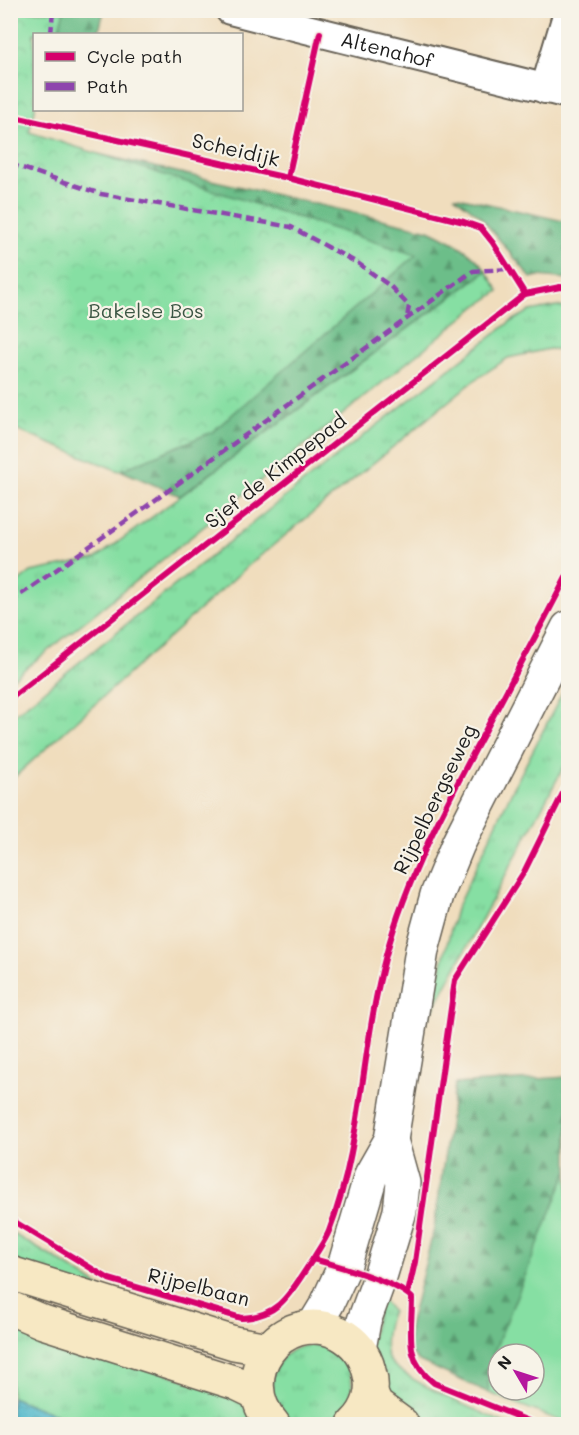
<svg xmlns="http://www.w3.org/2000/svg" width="579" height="1435" font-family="Mali,sans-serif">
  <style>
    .grass { fill: url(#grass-tufts); stroke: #517e60; stroke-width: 1.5 }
    .forest { fill: url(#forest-firs); stroke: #446d52; stroke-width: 1.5 }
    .park { fill: url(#park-crowns); stroke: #517e60; stroke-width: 1.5 }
    .pitch { fill: #86dfa3; stroke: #517e60; stroke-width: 1.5; fill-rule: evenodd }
    .water { fill: url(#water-waves); stroke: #346a73; stroke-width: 1.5 }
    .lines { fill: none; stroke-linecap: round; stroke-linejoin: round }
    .minor-casing { stroke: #666054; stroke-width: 32 }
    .tertiary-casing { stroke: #666054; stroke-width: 36 }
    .secondary-casing { stroke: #666054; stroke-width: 36 }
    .minor { stroke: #fff; stroke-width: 28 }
    .tertiary { stroke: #fff; stroke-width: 33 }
    .secondary { stroke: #f7e8c3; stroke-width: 33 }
    .quiet { stroke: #8e44ad; stroke-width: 4.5; stroke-dasharray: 9 4.5; stroke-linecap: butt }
    .cycleway-casing { stroke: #f7f3e8; stroke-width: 10 }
    .cycleway { stroke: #d6006c; stroke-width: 6 }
    .labels { text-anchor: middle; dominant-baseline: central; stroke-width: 4.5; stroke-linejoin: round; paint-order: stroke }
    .street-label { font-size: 20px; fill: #1c1c1c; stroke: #f7f3e8 }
    .park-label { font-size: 20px; fill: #3c5644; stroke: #f7f3e8 }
  </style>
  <defs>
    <pattern id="grass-tufts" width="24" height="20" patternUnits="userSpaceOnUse" patternTransform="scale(1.5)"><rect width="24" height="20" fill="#86dfa3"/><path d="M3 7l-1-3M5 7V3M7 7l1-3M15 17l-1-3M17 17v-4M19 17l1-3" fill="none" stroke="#73bf8c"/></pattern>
    <pattern id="forest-firs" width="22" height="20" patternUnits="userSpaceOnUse" patternTransform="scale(1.5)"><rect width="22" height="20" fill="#6cbe89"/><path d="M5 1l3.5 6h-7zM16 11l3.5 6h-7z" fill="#589a6f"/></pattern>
    <pattern id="park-crowns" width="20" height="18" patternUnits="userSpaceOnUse" patternTransform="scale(1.5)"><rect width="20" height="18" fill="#86dfa3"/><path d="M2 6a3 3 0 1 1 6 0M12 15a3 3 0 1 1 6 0" fill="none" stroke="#73bf8c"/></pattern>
    <pattern id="water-waves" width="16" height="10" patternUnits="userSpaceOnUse" patternTransform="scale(1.5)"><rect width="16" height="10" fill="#4db7ca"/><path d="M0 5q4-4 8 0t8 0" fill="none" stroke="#3f94a3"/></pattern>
  </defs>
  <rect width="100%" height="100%" fill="#f7f3e8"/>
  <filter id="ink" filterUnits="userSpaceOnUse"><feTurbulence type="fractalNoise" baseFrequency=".0167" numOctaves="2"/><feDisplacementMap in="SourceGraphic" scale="12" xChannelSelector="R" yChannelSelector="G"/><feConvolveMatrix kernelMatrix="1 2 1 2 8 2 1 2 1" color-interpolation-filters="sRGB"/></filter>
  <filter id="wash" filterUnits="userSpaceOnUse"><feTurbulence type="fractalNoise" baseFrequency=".008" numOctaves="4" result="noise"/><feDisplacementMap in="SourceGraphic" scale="24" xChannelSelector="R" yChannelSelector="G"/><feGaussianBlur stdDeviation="1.35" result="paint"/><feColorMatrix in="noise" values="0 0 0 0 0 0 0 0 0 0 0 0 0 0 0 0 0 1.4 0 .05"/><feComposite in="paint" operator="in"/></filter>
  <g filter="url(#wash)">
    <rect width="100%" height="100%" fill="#f0ddbd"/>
    <g class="grass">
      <path d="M 486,271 L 499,291 L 477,306 L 186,541 L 11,680 L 11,588 L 31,572 L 95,559 Z"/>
      <path d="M 557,306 L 568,309 L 568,350 L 549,349 L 508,358 L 472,382 L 249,565 L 11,780 L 11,717 L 291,492 L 510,322 L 530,311 Z"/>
      <path d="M 568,682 L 568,759 L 428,1019 L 456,909 L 511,793 Z"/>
      <path d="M 10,1232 L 61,1262 L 123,1302 L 11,1262 Z"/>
      <path d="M 381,1298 L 392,1311 C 387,1322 383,1344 387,1356 C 393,1377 485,1414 507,1424 L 419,1424 L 380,1397 L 369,1348 Z"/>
      <path d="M 10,1319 L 246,1401 L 255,1424 L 79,1424 L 11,1397 Z"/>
      <circle cx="312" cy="1385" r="40"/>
    </g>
    <g class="forest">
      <path d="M 11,11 L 104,11 L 98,34 L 34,34 Z"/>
      <path d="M 11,134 L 429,230 C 450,240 473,251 486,271 L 180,496 L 11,423 Z"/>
      <path d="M 454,196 L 568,222 L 568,279 L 538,276 L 531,278 L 479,215 Z"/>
      <path d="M 568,1077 L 568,1237 L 498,1354 L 498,1386 L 489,1393 L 419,1361 L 408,1349 L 409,1327 L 434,1229 L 455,1084 Z"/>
    </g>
    <path class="park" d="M 10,11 L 64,11 L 57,34 L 34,34 L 35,110 L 29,132 L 416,255 L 212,432 L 119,471 L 11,428 Z"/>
    <path class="pitch" d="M 568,1170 L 568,1424 L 489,1393 L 487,1369 ZM 498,1354 L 534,1354 L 534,1390 L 498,1390 Z"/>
    <path class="water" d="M 11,1397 L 79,1424 L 11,1424 Z"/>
  </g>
  <g filter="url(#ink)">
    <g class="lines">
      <defs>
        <g id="minor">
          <path id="s1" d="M 230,10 L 568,94"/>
          <path d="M 545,89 L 568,12"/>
        </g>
        <g id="tertiary">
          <path d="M 313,1327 L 327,1304 L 344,1267 L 371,1175 L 391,1140 L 422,950 L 437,895 L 458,844 L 568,628"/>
          <path d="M 359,1349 L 364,1321 L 379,1280 L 400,1211 L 403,1183 L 391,1140"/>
        </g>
        <g id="secondary">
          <path d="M 10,1273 L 234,1343 L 268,1349"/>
          <path d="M 10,1308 L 43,1322 L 236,1383 L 257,1393"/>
          <path d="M 372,1396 L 376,1405 L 402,1424"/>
          <path d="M 273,1424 C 231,1377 280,1306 339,1333 C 354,1341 365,1354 369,1371 C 375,1390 369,1410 354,1424"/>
        </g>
      </defs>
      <use href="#minor" class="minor-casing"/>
      <use href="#tertiary" class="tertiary-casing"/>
      <use href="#secondary" class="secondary-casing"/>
      <use href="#minor" class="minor"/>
      <use href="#tertiary" class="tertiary"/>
      <use href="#secondary" class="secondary"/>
      <g class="quiet">
        <path d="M 51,34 L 53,10"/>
        <path d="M 10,164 L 101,194 L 291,227 L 359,264 L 390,286 L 409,306 L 407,318"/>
        <path d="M 10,602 L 140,511 L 473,271 L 509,269"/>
      </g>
      <defs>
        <g id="cycleway">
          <path d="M 10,116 L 288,178 L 464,222 L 481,228 L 493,243 L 525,294"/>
          <path d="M 288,178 L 320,33"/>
          <path d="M 10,699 L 525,294 L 560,287 L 568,288"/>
          <path d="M 10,1219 L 109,1279 L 241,1318 C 282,1317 292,1289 313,1259 C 335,1265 398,1282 412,1298 C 412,1333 403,1359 434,1383 L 536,1424"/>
          <path d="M 313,1259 C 318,1250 325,1241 329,1231 C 363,1143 361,1046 386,955 C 407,877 445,806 483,735 C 511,682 540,628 568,574"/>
          <path d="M 408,1293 L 415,1262 L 455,980 L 524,872 L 568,783"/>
        </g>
      </defs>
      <use href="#cycleway" class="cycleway-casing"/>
      <use href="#cycleway" class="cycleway"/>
    </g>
  </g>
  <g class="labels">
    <g class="street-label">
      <text stroke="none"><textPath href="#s1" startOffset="162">Altenahof</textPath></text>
      <text transform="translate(236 149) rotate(13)">Scheidijk</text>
      <text transform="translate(275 470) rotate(-38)">Sjef de Kimpepad</text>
      <text transform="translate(434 799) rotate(-64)">Rijpelbergseweg</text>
      <text transform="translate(199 1286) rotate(14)">Rijpelbaan</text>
    </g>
    <g class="park-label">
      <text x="146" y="310">Bakelse Bos</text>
    </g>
  </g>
  <rect width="579" height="1435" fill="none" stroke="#f7f3e8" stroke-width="36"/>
  <rect x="33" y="33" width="210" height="78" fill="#f7f3e8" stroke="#9f9d96" stroke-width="1.5"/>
  <rect x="45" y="52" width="30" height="9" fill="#d6006c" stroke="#9f9d96" stroke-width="1.5"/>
  <text x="87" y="63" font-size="18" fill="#1c1c1c">Cycle path</text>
  <rect x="45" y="82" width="30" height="9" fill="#8e44ad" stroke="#9f9d96" stroke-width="1.5"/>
  <text x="87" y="93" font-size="18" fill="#1c1c1c">Path</text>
  <g transform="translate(516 1372) rotate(309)"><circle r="28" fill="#f7f3e8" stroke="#9f9d96" stroke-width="1.5"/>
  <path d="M0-4.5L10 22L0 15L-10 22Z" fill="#b5179e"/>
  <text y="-9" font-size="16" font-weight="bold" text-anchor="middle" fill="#1c1c1c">N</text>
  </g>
</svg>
